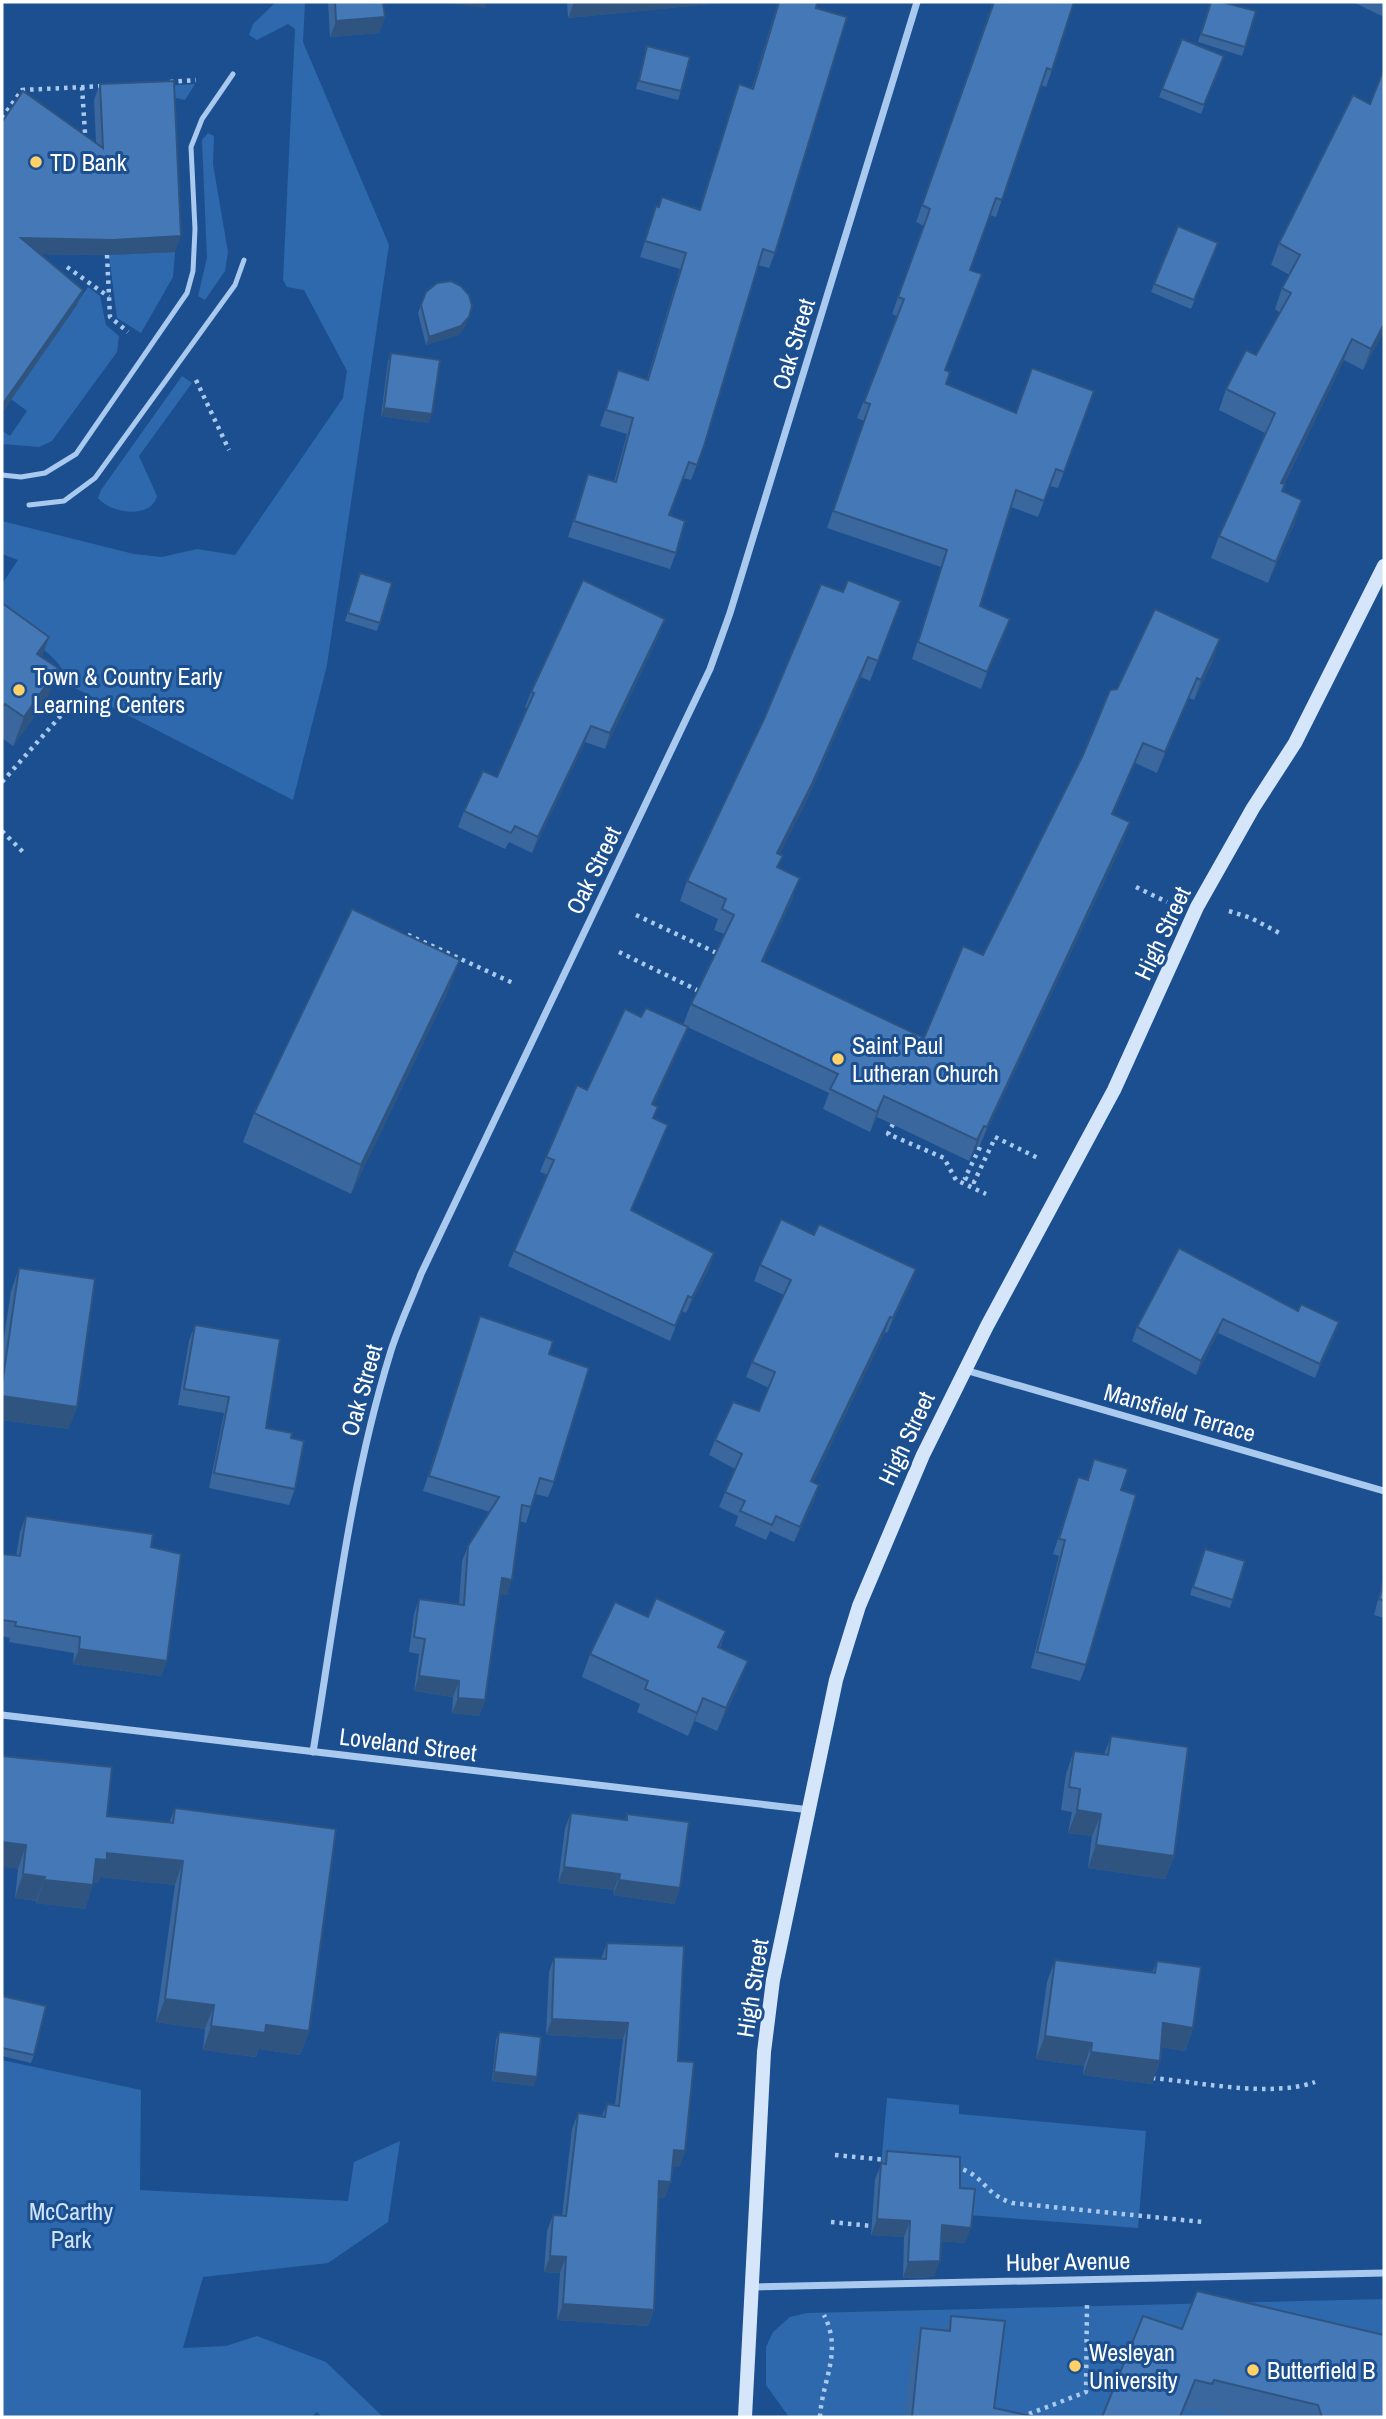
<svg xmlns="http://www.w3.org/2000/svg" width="1386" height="2419" font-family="'Archivo Narrow',sans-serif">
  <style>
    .green { fill: #2e69ad }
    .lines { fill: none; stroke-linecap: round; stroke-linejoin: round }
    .path { stroke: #a9c9ee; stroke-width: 4.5; stroke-dasharray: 3.5 5; stroke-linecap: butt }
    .lane { stroke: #a9c9ee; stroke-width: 5 }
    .street { stroke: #a9c9ee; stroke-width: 7 }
    .secondary { stroke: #d6e6fa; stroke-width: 14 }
    .wall { fill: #3a679d }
    .shaded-wall { fill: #305480 }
    .building { fill: #4478b7; stroke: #305480; stroke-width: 2 }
    .poi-dot { fill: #ffd166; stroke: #1b4f8f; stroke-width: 2.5 }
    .labels { text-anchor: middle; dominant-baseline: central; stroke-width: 6; stroke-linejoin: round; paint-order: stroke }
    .poi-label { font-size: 24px; fill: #fff; stroke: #1b4f8f; text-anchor: start }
    .street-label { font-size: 24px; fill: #fff; stroke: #1b4f8f }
    .park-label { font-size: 24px; fill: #cfe3fa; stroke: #1b4f8f }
  </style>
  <rect width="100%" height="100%" fill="#1b4f8f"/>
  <g class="green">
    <path d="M 276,2 L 305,2 L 303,42 L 389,245 L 327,665 L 293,800 L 69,685 C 62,654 26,639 2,622 L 2,584 L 18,560 L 2,554 L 2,521 L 134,554 L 162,557 L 197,549 L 235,555 L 343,398 L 347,371 L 304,290 L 287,287 L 283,280 L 295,29 L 288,24 L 257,40 L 249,35 L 253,24 Z"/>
    <path d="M 195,84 L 185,100 L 130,88 Z"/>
    <path d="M 208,133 L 214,136 L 213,164 L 228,252 L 225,271 L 205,300 L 198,296 L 207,258 L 202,140 Z"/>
    <path d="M 175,252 L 173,277 L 141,333 L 117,318 L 109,255 Z"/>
    <path d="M 88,287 L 100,296 L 106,325 L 119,336 L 117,352 L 52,441 L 39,447 L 2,444 L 2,431 L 10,436 L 27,411 L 11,399 Z"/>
    <path d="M 182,376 L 192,383 L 139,456 L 157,496 C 151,520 110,513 98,498 L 101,490 Z"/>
    <path d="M 2,2060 L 141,2090 L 140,2190 L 348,2201 L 354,2162 L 400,2141 L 388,2222 L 328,2263 L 203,2277 L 183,2348 L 226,2346 L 257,2336 L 326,2362 L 383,2417 L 322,2417 L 317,2412 L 311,2417 L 2,2417 Z"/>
    <path d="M 887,2098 L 959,2105 L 959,2114 L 1146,2131 L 1138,2228 L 968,2215 L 881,2166 Z"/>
    <path d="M 1384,2299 L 1384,2417 L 789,2417 L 766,2385 L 766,2347 L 773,2332 L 790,2317 L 807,2313 Z"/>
  </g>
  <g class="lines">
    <g class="path">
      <path d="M 170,82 L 196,80"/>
      <path d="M 82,87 L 85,133"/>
      <path d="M 2,118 L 22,90 L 105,86"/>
      <path d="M 107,255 L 110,317 L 128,332"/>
      <path d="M 67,267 L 109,297"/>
      <path d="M 196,380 L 229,450"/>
      <path d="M 2,782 L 72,703"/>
      <path d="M 2,831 L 23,852"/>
      <path d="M 1136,887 L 1167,902"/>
      <path d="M 1229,911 L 1251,918 L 1283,935"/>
      <path d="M 636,915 L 721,955"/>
      <path d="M 402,937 L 404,933 L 513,983"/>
      <path d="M 619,952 L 699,991"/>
      <path d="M 893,1124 L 888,1134 L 944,1158 L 956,1180 L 986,1194"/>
      <path d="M 995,1137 L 1038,1158"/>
      <path d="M 980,1147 L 965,1178 L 974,1182 L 995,1138"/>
      <path d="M 1152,2078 C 1200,2082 1270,2098 1315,2082"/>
      <path d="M 835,2155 L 887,2160"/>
      <path d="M 955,2167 C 985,2174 982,2193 1012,2203 L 1203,2222"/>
      <path d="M 831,2222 L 872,2226"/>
      <path d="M 820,2417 C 822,2380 843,2352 824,2315"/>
      <path d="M 1021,2417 L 1086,2392 L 1087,2305"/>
    </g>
    <g class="lane">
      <path d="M 2,475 L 21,477 L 45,473 L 76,454 L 187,293 L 193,271 L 195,229 L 191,147 L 202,119 L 233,74"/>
      <path d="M 29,505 L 64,501 L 95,478 L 235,285 L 244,260"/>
    </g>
    <g class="street">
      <path d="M 965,1370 L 1384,1491"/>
      <path d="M 2,1715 L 810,1810"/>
      <path d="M 313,1752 C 335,1619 350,1484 390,1354 C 398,1327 411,1301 421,1274 L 710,669 L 730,613 L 917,2"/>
      <path d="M 752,2287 L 1384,2273"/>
    </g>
    <path class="secondary" d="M 745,2417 L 764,2052 L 773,1980 L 836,1680 L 859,1606 L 923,1455 L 987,1326 L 1114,1090 L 1197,907 L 1253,808 L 1295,743 L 1384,566"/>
  </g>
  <g class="wall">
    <path d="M 328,2 L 383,2 L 385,17 L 379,33 L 330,37 Z"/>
    <path d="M 567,2 L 731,2 L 568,18 Z"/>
    <path d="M 778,2 L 817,2 L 775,253 L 769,268 L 758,265 L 704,446 L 691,480 L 683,478 L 669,515 L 676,553 L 670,569 L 568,537 L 588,474 L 614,482 L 627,434 L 600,426 L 618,370 L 647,379 L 680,269 L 640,257 L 656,206 L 659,207 L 662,197 L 700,209 L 739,84 L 752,88 Z"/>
    <path d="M 993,2 L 1052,70 L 1046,87 L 1041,85 L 996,217 L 990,215 L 970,270 L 946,370 L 946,384 L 1016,413 L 1094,391 L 1058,488 L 1050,486 L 1038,517 L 1011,507 L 980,606 L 1010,619 L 981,689 L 912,659 L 941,567 L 827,528 L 864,421 L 857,418 L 897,316 L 892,314 L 924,226 L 916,222 Z"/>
    <path d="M 1210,2 L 1245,47 L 1242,56 L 1198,42 Z"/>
    <path d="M 1353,2 L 1384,2 L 1384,17 Z"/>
    <path d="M 1182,39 L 1224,56 L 1201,114 L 1159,97 Z"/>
    <path d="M 647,46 L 681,91 L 678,100 L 636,89 Z"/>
    <path d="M 100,84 L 175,252 L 107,255 L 41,254 L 83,290 L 77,305 L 2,413 L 2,122 L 96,143 L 94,100 Z"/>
    <path d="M 1353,95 L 1384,331 L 1363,370 L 1344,360 L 1284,484 L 1285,484 L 1283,491 L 1295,522 L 1268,583 L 1211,558 L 1219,536 L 1265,433 L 1219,410 L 1226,389 L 1256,355 L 1280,313 L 1275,309 L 1282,288 L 1290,275 L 1271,265 L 1279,243 Z"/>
    <path d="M 1178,226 L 1218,243 L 1191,309 L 1151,292 Z"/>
    <path d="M 426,292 L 466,325 L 458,335 L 426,345 L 418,313 Z"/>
    <path d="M 391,353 L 429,423 L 381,416 L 388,361 Z"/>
    <path d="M 360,573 L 392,583 L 377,631 L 345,621 Z"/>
    <path d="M 843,592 L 901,601 L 870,681 L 861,677 L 805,804 L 779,854 L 783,856 L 778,867 L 793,898 L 763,961 L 924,1038 L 983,955 L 1117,689 L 1213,660 L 1194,700 L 1189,698 L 1157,773 L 1135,763 L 1113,814 L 1130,822 L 1123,842 L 979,1147 L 977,1146 L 969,1161 L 877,1117 L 870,1132 L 823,1109 L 829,1093 L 683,1025 L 691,1004 L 724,934 L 714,930 L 718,919 L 680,901 L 687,881 Z"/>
    <path d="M 2,603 L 42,657 L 48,697 L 13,746 L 2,738 Z"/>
    <path d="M 659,635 L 605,749 L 585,742 L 532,853 L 509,842 L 505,849 L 458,827 L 464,811 L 497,777 L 527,708 L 525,707 L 531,692 Z"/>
    <path d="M 449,989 L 351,1194 L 243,1142 L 254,1113 Z"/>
    <path d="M 641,1017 L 688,1027 L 682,1042 L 653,1105 L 654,1119 L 668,1125 L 632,1210 L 714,1253 L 709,1268 L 686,1313 L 682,1311 L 670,1341 L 508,1266 L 514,1251 L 548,1175 L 540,1172 L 546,1157 Z"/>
    <path d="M 814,1235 L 916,1269 L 910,1285 L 887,1333 L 885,1332 L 813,1482 L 819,1485 L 814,1500 L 794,1542 L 770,1531 L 766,1540 L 735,1526 L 738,1516 L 719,1507 L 735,1469 L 709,1455 L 715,1440 L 759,1411 L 769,1388 L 746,1377 L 752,1362 L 784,1295 L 754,1281 L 760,1265 Z"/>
    <path d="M 19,1268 L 77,1407 L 68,1429 L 2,1420 L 2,1351 L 11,1291 Z"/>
    <path d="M 1298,1311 L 1339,1322 L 1334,1336 L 1315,1378 L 1218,1333 L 1196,1375 L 1132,1341 L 1137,1327 Z"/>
    <path d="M 480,1316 L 549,1354 L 554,1482 L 548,1497 L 535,1494 L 526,1523 L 520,1521 L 507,1595 L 500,1594 L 485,1700 L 479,1716 L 452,1713 L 453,1697 L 414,1691 L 419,1654 L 409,1652 L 414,1614 L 419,1599 L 459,1604 L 462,1561 L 468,1546 L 490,1512 L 423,1491 Z"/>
    <path d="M 195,1325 L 266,1428 L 291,1438 L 295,1489 L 289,1505 L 209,1488 L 224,1413 L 178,1405 L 189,1341 Z"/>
    <path d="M 1094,1459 L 1121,1490 L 1086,1665 L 1080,1681 L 1031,1668 L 1059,1556 L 1053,1554 L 1078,1477 L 1087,1479 Z"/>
    <path d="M 26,1516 L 151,1547 L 167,1661 L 161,1676 L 73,1664 L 74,1653 L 9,1642 L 10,1638 L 2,1636 L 2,1554 L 16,1556 L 20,1532 Z"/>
    <path d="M 1205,1549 L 1245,1561 L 1230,1608 L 1190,1595 Z"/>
    <path d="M 1384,1576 L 1384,1618 L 1374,1615 Z"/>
    <path d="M 648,1617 L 726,1631 L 720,1648 L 739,1684 L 717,1731 L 695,1721 L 688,1736 L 637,1712 L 640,1704 L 582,1677 L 590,1654 Z"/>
    <path d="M 1111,1736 L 1174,1856 L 1165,1879 L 1088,1868 L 1092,1836 L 1068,1833 L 1072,1812 L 1061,1810 L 1066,1774 L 1074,1751 L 1104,1755 Z"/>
    <path d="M 2,1756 L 107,1816 L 169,1823 L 175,1808 L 309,2031 L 300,2055 L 259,2049 L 256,2057 L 203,2050 L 205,2029 L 156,2022 L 175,1885 L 100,1877 L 98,1883 L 93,1883 L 85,1909 L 36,1903 L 36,1901 L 15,1898 L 18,1869 Z"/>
    <path d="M 571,1813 L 625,1820 L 627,1814 L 675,1904 L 613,1895 L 614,1890 L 558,1883 L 565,1828 Z"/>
    <path d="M 607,1943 L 678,2061 L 685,2151 L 679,2167 L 672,2166 L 665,2198 L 658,2197 L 654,2310 L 648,2326 L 557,2320 L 560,2273 L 544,2272 L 547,2231 L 553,2215 L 562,2216 L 572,2129 L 578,2113 L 602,2116 L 607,2104 L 615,2105 L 623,2039 L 546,2035 L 549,1972 L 554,1957 L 601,1959 Z"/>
    <path d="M 1055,1960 L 1152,1973 L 1157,1961 L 1193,2028 L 1185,2051 L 1161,2047 L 1160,2061 L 1152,2084 L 1083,2075 L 1084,2066 L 1036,2059 L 1047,1982 Z"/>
    <path d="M 2,1996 L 34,2055 L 31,2063 L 2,2056 Z"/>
    <path d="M 499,2032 L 534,2086 L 492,2081 L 496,2040 Z"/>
    <path d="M 887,2151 L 960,2188 L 965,2243 L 941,2241 L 934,2277 L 903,2278 L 904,2237 L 871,2235 L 875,2179 Z"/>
    <path d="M 951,2316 L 994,2408 L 1036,2417 L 905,2417 L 911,2357 L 921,2328 L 946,2330 Z"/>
    <path d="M 1143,2316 L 1384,2417 L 1237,2417 L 1203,2409 L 1202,2413 L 1185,2409 L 1181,2417 L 1102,2417 Z"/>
  </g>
  <g class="shaded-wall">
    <path d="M 436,2 L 487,2 L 485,8 Z"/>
    <path d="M 574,2 L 731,2 L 568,18 Z"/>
    <path d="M 385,17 L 379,33 L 330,37 L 336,21 Z"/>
    <path d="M 181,236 L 175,252 L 107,255 L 15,254 L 21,238 Z"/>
    <path d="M 83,290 L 77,305 L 2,413 L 2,405 Z"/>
    <path d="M 469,317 L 466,325 L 458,335 L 426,345 L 429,337 Z"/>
    <path d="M 1384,324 L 1384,331 L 1363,370 L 1371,349 Z"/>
    <path d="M 1352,339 L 1344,360 L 1274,504 L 1281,483 Z"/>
    <path d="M 384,408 L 432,414 L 429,423 L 381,416 Z"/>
    <path d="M 1302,500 L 1295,522 L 1268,583 L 1276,562 Z"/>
    <path d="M 665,619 L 659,635 L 605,749 L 610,733 Z"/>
    <path d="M 1010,619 L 1004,636 L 981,689 L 987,672 Z"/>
    <path d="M 49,637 L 39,666 L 37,654 Z"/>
    <path d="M 1220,639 L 1213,660 L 1194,700 L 1201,680 Z"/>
    <path d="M 868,657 L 861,677 L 805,804 L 770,873 L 777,853 Z"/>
    <path d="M 58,668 L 48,697 L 13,746 L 24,717 Z"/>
    <path d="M 1197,678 L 1189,698 L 1157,773 L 1165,752 Z"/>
    <path d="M 591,726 L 585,742 L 532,853 L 538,837 Z"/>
    <path d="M 1143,743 L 1135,763 L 1105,834 L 1112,814 Z"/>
    <path d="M 1130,822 L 1123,842 L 979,1147 L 987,1127 Z"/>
    <path d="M 800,878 L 793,898 L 754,981 L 762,961 Z"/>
    <path d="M 460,960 L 449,989 L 351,1194 L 361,1165 Z"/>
    <path d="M 688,1027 L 682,1042 L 647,1119 L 652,1104 Z"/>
    <path d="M 884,1096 L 877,1117 L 870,1132 L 877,1112 Z"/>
    <path d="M 668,1125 L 662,1140 L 625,1225 L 631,1210 Z"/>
    <path d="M 984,1126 L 977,1146 L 969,1161 L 977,1140 Z"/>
    <path d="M 714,1253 L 709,1268 L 686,1313 L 692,1298 Z"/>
    <path d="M 916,1269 L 910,1285 L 887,1333 L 893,1318 Z"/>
    <path d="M 890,1317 L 885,1332 L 806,1497 L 811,1481 Z"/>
    <path d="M 1223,1319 L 1218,1333 L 1196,1375 L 1201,1361 Z"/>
    <path d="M 1339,1322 L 1334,1336 L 1315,1378 L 1320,1364 Z"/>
    <path d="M 2,1396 L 77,1407 L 68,1429 L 2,1420 Z"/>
    <path d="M 819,1485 L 814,1500 L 794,1542 L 800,1527 Z"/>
    <path d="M 502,1578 L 512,1580 L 507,1595 L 496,1594 Z"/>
    <path d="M 79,1649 L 167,1661 L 161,1676 L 73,1664 Z"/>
    <path d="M 748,1661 L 739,1684 L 717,1731 L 726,1708 Z"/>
    <path d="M 419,1676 L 459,1681 L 453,1697 L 414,1691 Z"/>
    <path d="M 458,1698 L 485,1700 L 479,1716 L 452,1713 Z"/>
    <path d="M 703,1698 L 695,1721 L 688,1736 L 697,1713 Z"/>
    <path d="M 1077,1810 L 1101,1814 L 1092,1836 L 1068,1833 Z"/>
    <path d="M 2,1842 L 26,1845 L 18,1869 L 2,1867 Z"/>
    <path d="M 1096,1845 L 1174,1856 L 1165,1879 L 1088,1868 Z"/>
    <path d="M 107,1853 L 183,1861 L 175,1885 L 100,1877 L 98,1883 L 88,1882 L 96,1859 Z"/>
    <path d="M 564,1867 L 620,1874 L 614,1890 L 558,1883 Z"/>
    <path d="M 23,1874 L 45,1877 L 36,1901 L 15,1898 Z"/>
    <path d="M 44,1880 L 93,1885 L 85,1909 L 36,1903 Z"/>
    <path d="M 619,1880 L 680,1888 L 675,1904 L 613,1895 Z"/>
    <path d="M 165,1999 L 214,2005 L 205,2029 L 156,2022 Z"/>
    <path d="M 552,2019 L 628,2023 L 623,2039 L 546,2035 Z"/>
    <path d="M 1163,2023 L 1193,2028 L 1185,2051 L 1155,2046 Z"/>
    <path d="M 266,2025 L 309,2031 L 300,2055 L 259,2049 L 256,2057 L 203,2050 L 211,2026 Z"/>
    <path d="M 1045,2036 L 1092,2043 L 1084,2066 L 1036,2059 Z"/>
    <path d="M 1091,2052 L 1160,2061 L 1152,2084 L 1083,2075 Z"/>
    <path d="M 494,2072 L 537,2077 L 534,2086 L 492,2081 Z"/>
    <path d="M 674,2150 L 685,2151 L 679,2167 L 668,2166 Z"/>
    <path d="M 659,2181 L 671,2182 L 665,2198 L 653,2197 Z"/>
    <path d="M 877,2219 L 910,2221 L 904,2237 L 871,2235 Z"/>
    <path d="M 942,2225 L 971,2228 L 965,2243 L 937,2241 Z"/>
    <path d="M 550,2256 L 566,2257 L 560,2273 L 544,2272 Z"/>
    <path d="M 940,2261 L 934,2277 L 903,2278 L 908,2262 Z"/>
    <path d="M 563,2304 L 654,2310 L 648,2326 L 557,2320 Z"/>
  </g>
  <g class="building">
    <path d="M 335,2 L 383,2 L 385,17 L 336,21 Z"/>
    <path d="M 779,2 L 817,2 L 816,8 L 847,17 L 775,253 L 763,249 L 704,446 L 697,465 L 689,462 L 669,515 L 685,521 L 676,553 L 574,521 L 588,474 L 616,482 L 633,418 L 606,410 L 618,370 L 648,380 L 686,253 L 645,241 L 656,206 L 659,207 L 662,197 L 700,210 L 739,84 L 753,89 Z"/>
    <path d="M 994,2 L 1074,2 L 1052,70 L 1047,68 L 1002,200 L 996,198 L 970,270 L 982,274 L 945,370 L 950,372 L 946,384 L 1016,413 L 1032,368 L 1094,391 L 1064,472 L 1056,469 L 1044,501 L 1016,490 L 980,606 L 1010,619 L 987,672 L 918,642 L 947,550 L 833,511 L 870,404 L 864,402 L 904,299 L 898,297 L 930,209 L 922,205 Z"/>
    <path d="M 1211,2 L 1222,2 L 1256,11 L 1245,47 L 1201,34 Z"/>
    <path d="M 1182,39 L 1224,56 L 1204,105 L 1162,89 Z"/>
    <path d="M 647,46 L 690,57 L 681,91 L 639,81 Z"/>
    <path d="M 1384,69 L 1384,324 L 1371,349 L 1352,339 L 1281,483 L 1285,484 L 1282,491 L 1302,500 L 1276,562 L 1219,536 L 1275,413 L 1226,389 L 1246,350 L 1256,355 L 1291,293 L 1282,288 L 1300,255 L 1279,243 L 1353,95 L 1370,104 Z"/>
    <path d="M 174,81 L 181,236 L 113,240 L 21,238 L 83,290 L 2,405 L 2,122 L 23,91 L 103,148 L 100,84 Z"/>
    <path d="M 1178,226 L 1218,243 L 1194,300 L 1154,284 Z"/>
    <path d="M 451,281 L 461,286 L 469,295 L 472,306 L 469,317 L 461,326 L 429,337 L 421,305 L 426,292 L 437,283 Z"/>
    <path d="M 391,353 L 440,360 L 432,414 L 384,408 Z"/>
    <path d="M 360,573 L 392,583 L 380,623 L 348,613 Z"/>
    <path d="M 583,580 L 665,619 L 610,733 L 591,726 L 538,837 L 515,826 L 511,833 L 464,811 L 483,771 L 497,777 L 534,693 L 531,692 Z"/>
    <path d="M 848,580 L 901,601 L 878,661 L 868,657 L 812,784 L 777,853 L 783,856 L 777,867 L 800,878 L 762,961 L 924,1038 L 963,946 L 983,955 L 1083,755 L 1110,690 L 1117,689 L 1155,609 L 1220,639 L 1201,680 L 1197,678 L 1165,752 L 1143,743 L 1112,814 L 1130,822 L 987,1127 L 984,1126 L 977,1140 L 884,1096 L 877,1112 L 830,1089 L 838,1074 L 691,1004 L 734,915 L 722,909 L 726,899 L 687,881 L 764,719 L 821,584 L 843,592 Z"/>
    <path d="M 2,603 L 49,637 L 37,654 L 58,668 L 24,717 L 5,704 L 2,707 Z"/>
    <path d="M 352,909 L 460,960 L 361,1165 L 254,1113 Z"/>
    <path d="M 646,1008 L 688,1027 L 652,1104 L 658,1107 L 653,1118 L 668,1125 L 631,1210 L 714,1253 L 692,1298 L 688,1296 L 675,1326 L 514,1251 L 554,1160 L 546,1157 L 577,1085 L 587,1090 L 625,1009 L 641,1017 Z"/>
    <path d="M 781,1219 L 814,1235 L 819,1224 L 916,1269 L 893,1318 L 890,1317 L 811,1481 L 819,1485 L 800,1527 L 776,1516 L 772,1525 L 740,1511 L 745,1501 L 725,1492 L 742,1454 L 715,1440 L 733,1402 L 759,1411 L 775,1372 L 752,1362 L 791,1280 L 760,1265 Z"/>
    <path d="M 1179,1248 L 1298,1311 L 1301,1304 L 1339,1322 L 1320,1364 L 1223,1319 L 1201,1361 L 1137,1327 Z"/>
    <path d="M 19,1268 L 95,1279 L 77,1407 L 2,1396 L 2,1385 Z"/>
    <path d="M 480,1316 L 553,1341 L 549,1354 L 589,1368 L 554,1482 L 540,1478 L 531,1507 L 522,1505 L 512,1580 L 502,1578 L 485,1700 L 458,1698 L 459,1681 L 419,1676 L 425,1639 L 414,1637 L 419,1599 L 464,1605 L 468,1546 L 499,1497 L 429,1476 Z"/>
    <path d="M 195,1325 L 280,1339 L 266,1428 L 292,1433 L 291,1438 L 304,1441 L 295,1489 L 214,1473 L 229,1397 L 184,1389 Z"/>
    <path d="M 1094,1459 L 1128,1469 L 1121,1490 L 1136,1495 L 1086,1665 L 1037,1652 L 1065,1540 L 1059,1539 L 1078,1477 L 1088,1480 Z"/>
    <path d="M 26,1516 L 153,1534 L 151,1547 L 181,1554 L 167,1661 L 79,1649 L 80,1637 L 15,1626 L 16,1622 L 2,1620 L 2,1554 L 20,1556 Z"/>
    <path d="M 1205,1549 L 1245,1561 L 1233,1600 L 1193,1587 Z"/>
    <path d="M 1384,1581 L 1384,1601 L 1379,1599 Z"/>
    <path d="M 656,1598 L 726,1631 L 718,1647 L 748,1661 L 726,1708 L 703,1698 L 697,1713 L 645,1689 L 648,1681 L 590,1654 L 615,1602 L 648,1617 Z"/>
    <path d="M 1111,1736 L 1188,1747 L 1174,1856 L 1096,1845 L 1101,1814 L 1077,1810 L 1080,1789 L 1069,1787 L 1074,1751 L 1108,1755 Z"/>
    <path d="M 2,1756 L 112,1767 L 107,1816 L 173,1823 L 175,1808 L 336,1829 L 309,2031 L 266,2025 L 265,2033 L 211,2026 L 214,2005 L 165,1999 L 183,1861 L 107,1853 L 107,1860 L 96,1859 L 93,1885 L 44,1880 L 45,1877 L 23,1874 L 26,1845 L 2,1842 Z"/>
    <path d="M 571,1813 L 627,1820 L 627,1814 L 689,1822 L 680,1888 L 619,1880 L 620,1874 L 564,1867 Z"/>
    <path d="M 607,1943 L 684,1946 L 678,2061 L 694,2062 L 685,2151 L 674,2150 L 671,2182 L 659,2181 L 654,2310 L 563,2304 L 566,2257 L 550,2256 L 553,2215 L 566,2216 L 578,2113 L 605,2117 L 607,2104 L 619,2106 L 628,2023 L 552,2019 L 554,1957 L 606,1959 Z"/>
    <path d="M 1055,1960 L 1155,1973 L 1157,1961 L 1201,1967 L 1193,2028 L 1163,2023 L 1160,2061 L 1091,2052 L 1092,2043 L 1045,2036 Z"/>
    <path d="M 2,1996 L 46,2006 L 34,2055 L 2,2048 Z"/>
    <path d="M 499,2032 L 541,2037 L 537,2077 L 494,2072 Z"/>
    <path d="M 887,2151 L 960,2157 L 960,2188 L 975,2189 L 971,2228 L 942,2225 L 940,2261 L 908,2262 L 910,2221 L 877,2219 L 881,2163 L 886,2164 Z"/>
    <path d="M 1197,2291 L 1384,2335 L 1384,2417 L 1322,2417 L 1318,2405 L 1214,2380 L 1212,2384 L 1195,2380 L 1180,2417 L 1102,2417 L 1143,2316 L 1182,2329 Z"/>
    <path d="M 951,2316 L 1005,2321 L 994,2408 L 1036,2417 L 912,2417 L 921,2328 L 950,2331 Z"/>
  </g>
  <g class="poi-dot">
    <circle cx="36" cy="162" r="7"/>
    <circle cx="19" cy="690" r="7"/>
    <circle cx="838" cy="1059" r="7"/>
    <circle cx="1075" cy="2366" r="7"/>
    <circle cx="1253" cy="2370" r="7"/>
  </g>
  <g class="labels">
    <g class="poi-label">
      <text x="50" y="162">TD Bank</text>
      <text x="33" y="676">Town &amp; Country Early<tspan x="33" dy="28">Learning Centers</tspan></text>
      <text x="852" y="1045">Saint Paul<tspan x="852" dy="28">Lutheran Church</tspan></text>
      <text x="1089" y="2352">Wesleyan<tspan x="1089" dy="28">University</tspan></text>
      <text x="1267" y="2370">Butterfield B</text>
    </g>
    <g class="street-label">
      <text transform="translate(793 344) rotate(-73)">Oak Street</text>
      <text transform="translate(593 870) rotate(-64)">Oak Street</text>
      <text transform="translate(1162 933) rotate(-65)">High Street</text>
      <text transform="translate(361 1390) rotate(-74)">Oak Street</text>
      <text transform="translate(1180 1412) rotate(16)">Mansfield Terrace</text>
      <text transform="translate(906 1438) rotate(-65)">High Street</text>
      <text transform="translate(408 1744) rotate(7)">Loveland Street</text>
      <text transform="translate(752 1988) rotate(-81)">High Street</text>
      <text transform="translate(1068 2261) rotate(-1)">Huber Avenue</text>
    </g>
    <g class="park-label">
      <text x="71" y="2211">McCarthy<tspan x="71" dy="28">Park</tspan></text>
    </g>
  </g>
  <rect width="1386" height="2419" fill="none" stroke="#ffffff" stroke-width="7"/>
</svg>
